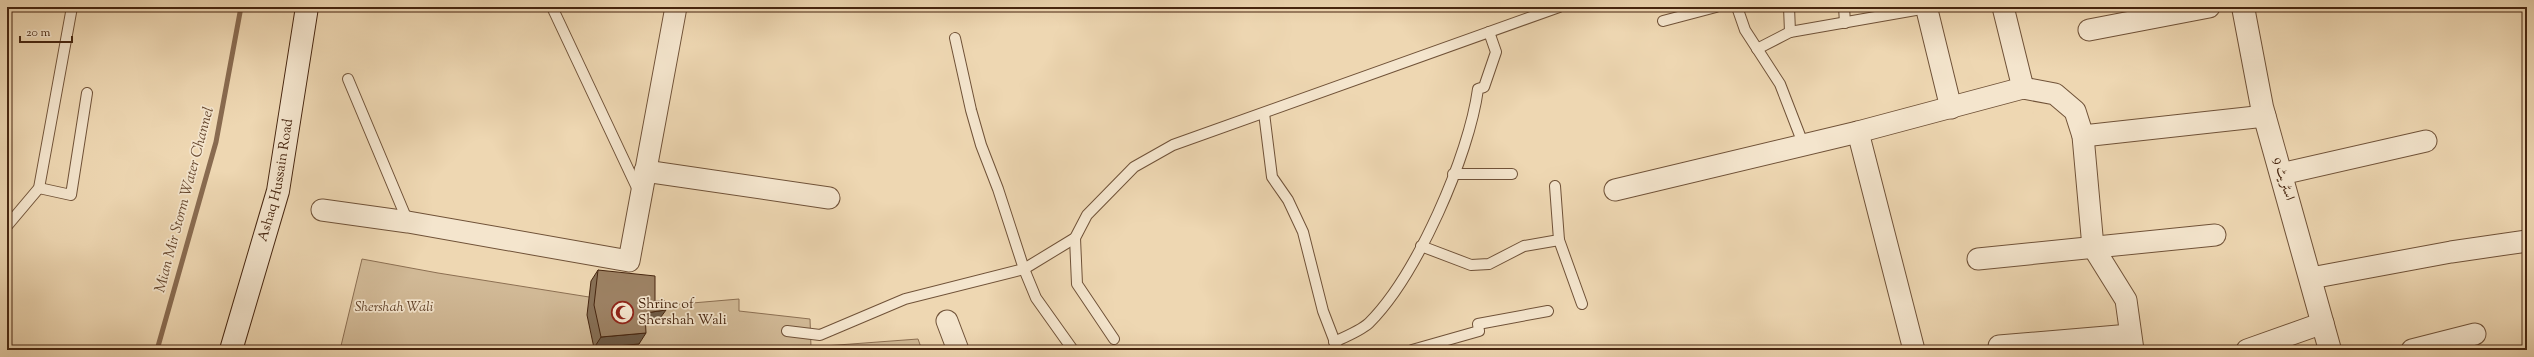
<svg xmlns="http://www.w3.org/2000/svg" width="2534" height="357" font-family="'Sorts Mill Goudy',Amiri,serif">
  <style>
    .green { fill: #d1b996; stroke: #8c6f52 }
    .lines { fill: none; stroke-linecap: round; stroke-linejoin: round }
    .stream { stroke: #896b50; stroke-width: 5 }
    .service-casing { stroke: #705238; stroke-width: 12 }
    .minor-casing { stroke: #705238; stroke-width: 23 }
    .tertiary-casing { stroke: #705238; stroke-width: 24 }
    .secondary-casing { stroke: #46250f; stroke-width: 24 }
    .service { stroke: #f4e5cd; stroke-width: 10 }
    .minor { stroke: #f4e5cd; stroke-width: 21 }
    .tertiary { stroke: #f4e5cd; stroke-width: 22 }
    .secondary { stroke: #f4e5cd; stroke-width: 22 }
    .wall { fill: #877056; stroke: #46250f }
    .shaded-wall { fill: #6e5b46; stroke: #46250f }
    .building { fill: #9d8264; stroke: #46250f }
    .labels { text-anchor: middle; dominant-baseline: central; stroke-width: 3.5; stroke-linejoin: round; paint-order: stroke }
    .street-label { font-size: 14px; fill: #46250f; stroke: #f4e5cd }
    .poi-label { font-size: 14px; fill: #46250f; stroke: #f4e5cd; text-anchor: start }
    .park-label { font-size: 14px; font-style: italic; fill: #62432a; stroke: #f4e5cd }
    .water-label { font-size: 15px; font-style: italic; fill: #67482f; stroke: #f4e5cd }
  </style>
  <rect width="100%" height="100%" fill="#eed7b2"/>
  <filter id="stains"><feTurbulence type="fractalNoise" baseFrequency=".005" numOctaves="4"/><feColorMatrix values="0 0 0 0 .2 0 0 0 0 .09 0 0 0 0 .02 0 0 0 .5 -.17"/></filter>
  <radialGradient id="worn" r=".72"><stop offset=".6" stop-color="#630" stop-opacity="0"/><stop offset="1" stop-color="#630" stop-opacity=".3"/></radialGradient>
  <path class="green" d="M 362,259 L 438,273 L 589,297 L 669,305 L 739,299 L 739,311 L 810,319 L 811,347 L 918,339 L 922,350 L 340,350 Z"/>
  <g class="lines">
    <path class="stream" d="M 157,350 L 216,142 L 241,7"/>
    <defs>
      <g id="service">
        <path d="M 552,7 L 639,192"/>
        <path d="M 1737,7 L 1745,30 L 1780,84 L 1804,146"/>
        <path d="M 1789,7 L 1790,32"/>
        <path d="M 1844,7 L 1845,23"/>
        <path d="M 1663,21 L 1716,7"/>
        <path d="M 955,38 L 971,110 L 981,145 L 998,189 L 1024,269 L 1036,298 L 1073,350"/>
        <path d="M 1757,49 L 1790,32 L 1927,8"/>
        <path d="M 348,79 L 408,222"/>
        <path d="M 1264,113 L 1272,177 L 1288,200 L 1303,232 L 1323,311 L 1338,350"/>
        <path d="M 1453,174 L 1512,174"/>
        <path d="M 39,188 L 71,195 L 87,93"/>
        <path d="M 7,226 L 39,188 L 72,7"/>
        <path d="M 1075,238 L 1077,284 L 1114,339"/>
        <path d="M 1559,240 L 1582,304"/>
        <path d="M 1421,246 L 1471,265 L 1489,264 L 1524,246 L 1559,240 L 1555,186"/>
        <path d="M 787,331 L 820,335 L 905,299 L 1024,269 L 1075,238 L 1087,215 L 1134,167 L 1173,145 L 1559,7"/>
        <path d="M 1334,342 C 1345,337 1360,331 1369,323 C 1417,275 1469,156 1478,89 L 1484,87 L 1496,52 L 1489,32"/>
        <path d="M 1412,350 L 1479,331 L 1478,324 L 1548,311"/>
      </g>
      <g id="minor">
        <path d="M 2003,7 L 2023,88"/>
        <path d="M 1927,10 L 1951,108"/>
        <path d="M 2089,30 L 2209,7"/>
        <path d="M 1858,132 L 1914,350"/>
        <path d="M 2083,136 L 2265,116"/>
        <path d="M 645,171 L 829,198"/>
        <path d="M 2281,174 L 2426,141"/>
        <path d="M 1615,190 L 1858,132 L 2023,88 L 2055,94 L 2075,111 L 2083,136 L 2093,247 L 2126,300 L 2133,350"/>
        <path d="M 322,210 L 408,222 L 629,261 L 676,7"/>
        <path d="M 1978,259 L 2215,235"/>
        <path d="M 2311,278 L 2451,252 L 2527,241"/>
        <path d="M 947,321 L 958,350"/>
        <path d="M 1999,346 L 2130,335"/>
        <path d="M 2247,350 L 2323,323"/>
        <path d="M 2412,350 L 2475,334"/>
      </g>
      <path id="tertiary" d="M 2243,7 L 2262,107 L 2330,350"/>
      <g id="secondary">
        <path id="s1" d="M 231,350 L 278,191 L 307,7"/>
      </g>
    </defs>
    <use href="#service" class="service-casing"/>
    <use href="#minor" class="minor-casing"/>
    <use href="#tertiary" class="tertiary-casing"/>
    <use href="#secondary" class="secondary-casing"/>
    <use href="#service" class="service"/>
    <use href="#minor" class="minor"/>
    <use href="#tertiary" class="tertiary"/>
    <use href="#secondary" class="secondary"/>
  </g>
  <path class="wall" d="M 598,270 L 655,301 L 658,321 L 645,322 L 639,344 L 594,348 L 587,315 L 591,281 Z"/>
  <g class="shaded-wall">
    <path d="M 666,310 L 658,321 L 638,324 L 645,313 Z"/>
    <path d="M 646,333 L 639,344 L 594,348 L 601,337 Z"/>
  </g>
  <path class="building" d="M 598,270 L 655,276 L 655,301 L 664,300 L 666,310 L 645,313 L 646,333 L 601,337 L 594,305 Z"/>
  <defs>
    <symbol id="mosque-ring" viewBox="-11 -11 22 22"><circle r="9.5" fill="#f4e5cd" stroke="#8f2418" stroke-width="1.5"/><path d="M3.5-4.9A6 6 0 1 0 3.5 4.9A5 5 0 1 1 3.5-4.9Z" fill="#8f2418"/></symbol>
  </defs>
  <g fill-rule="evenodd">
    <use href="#mosque-ring" x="610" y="300" width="25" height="25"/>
  </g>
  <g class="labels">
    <g class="street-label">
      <text transform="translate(2283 179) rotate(74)">اسٹریٹ 9</text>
      <text stroke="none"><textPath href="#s1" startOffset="176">Ashaq Hussain Road</textPath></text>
    </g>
    <g class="poi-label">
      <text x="638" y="305">Shrine of<tspan x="638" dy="16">Shershah Wali</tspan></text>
    </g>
    <g class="park-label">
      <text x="394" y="308">Shershah Wali</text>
    </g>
    <g class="water-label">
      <text transform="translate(185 200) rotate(-75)">Mian Mir Storm Water Channel</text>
    </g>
  </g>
  <rect width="2534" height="357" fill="none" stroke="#eed7b2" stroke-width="24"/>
  <rect x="8" y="8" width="2518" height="341" fill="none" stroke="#46250f" stroke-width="2"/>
  <rect x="12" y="12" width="2510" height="333" fill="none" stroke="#46250f"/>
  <path d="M20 36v6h52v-6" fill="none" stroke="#46250f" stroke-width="2"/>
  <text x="26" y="36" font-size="12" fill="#46250f" stroke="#f4e5cd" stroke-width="3" paint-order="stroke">20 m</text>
  <rect width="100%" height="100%" filter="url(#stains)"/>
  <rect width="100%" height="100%" fill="url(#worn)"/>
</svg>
